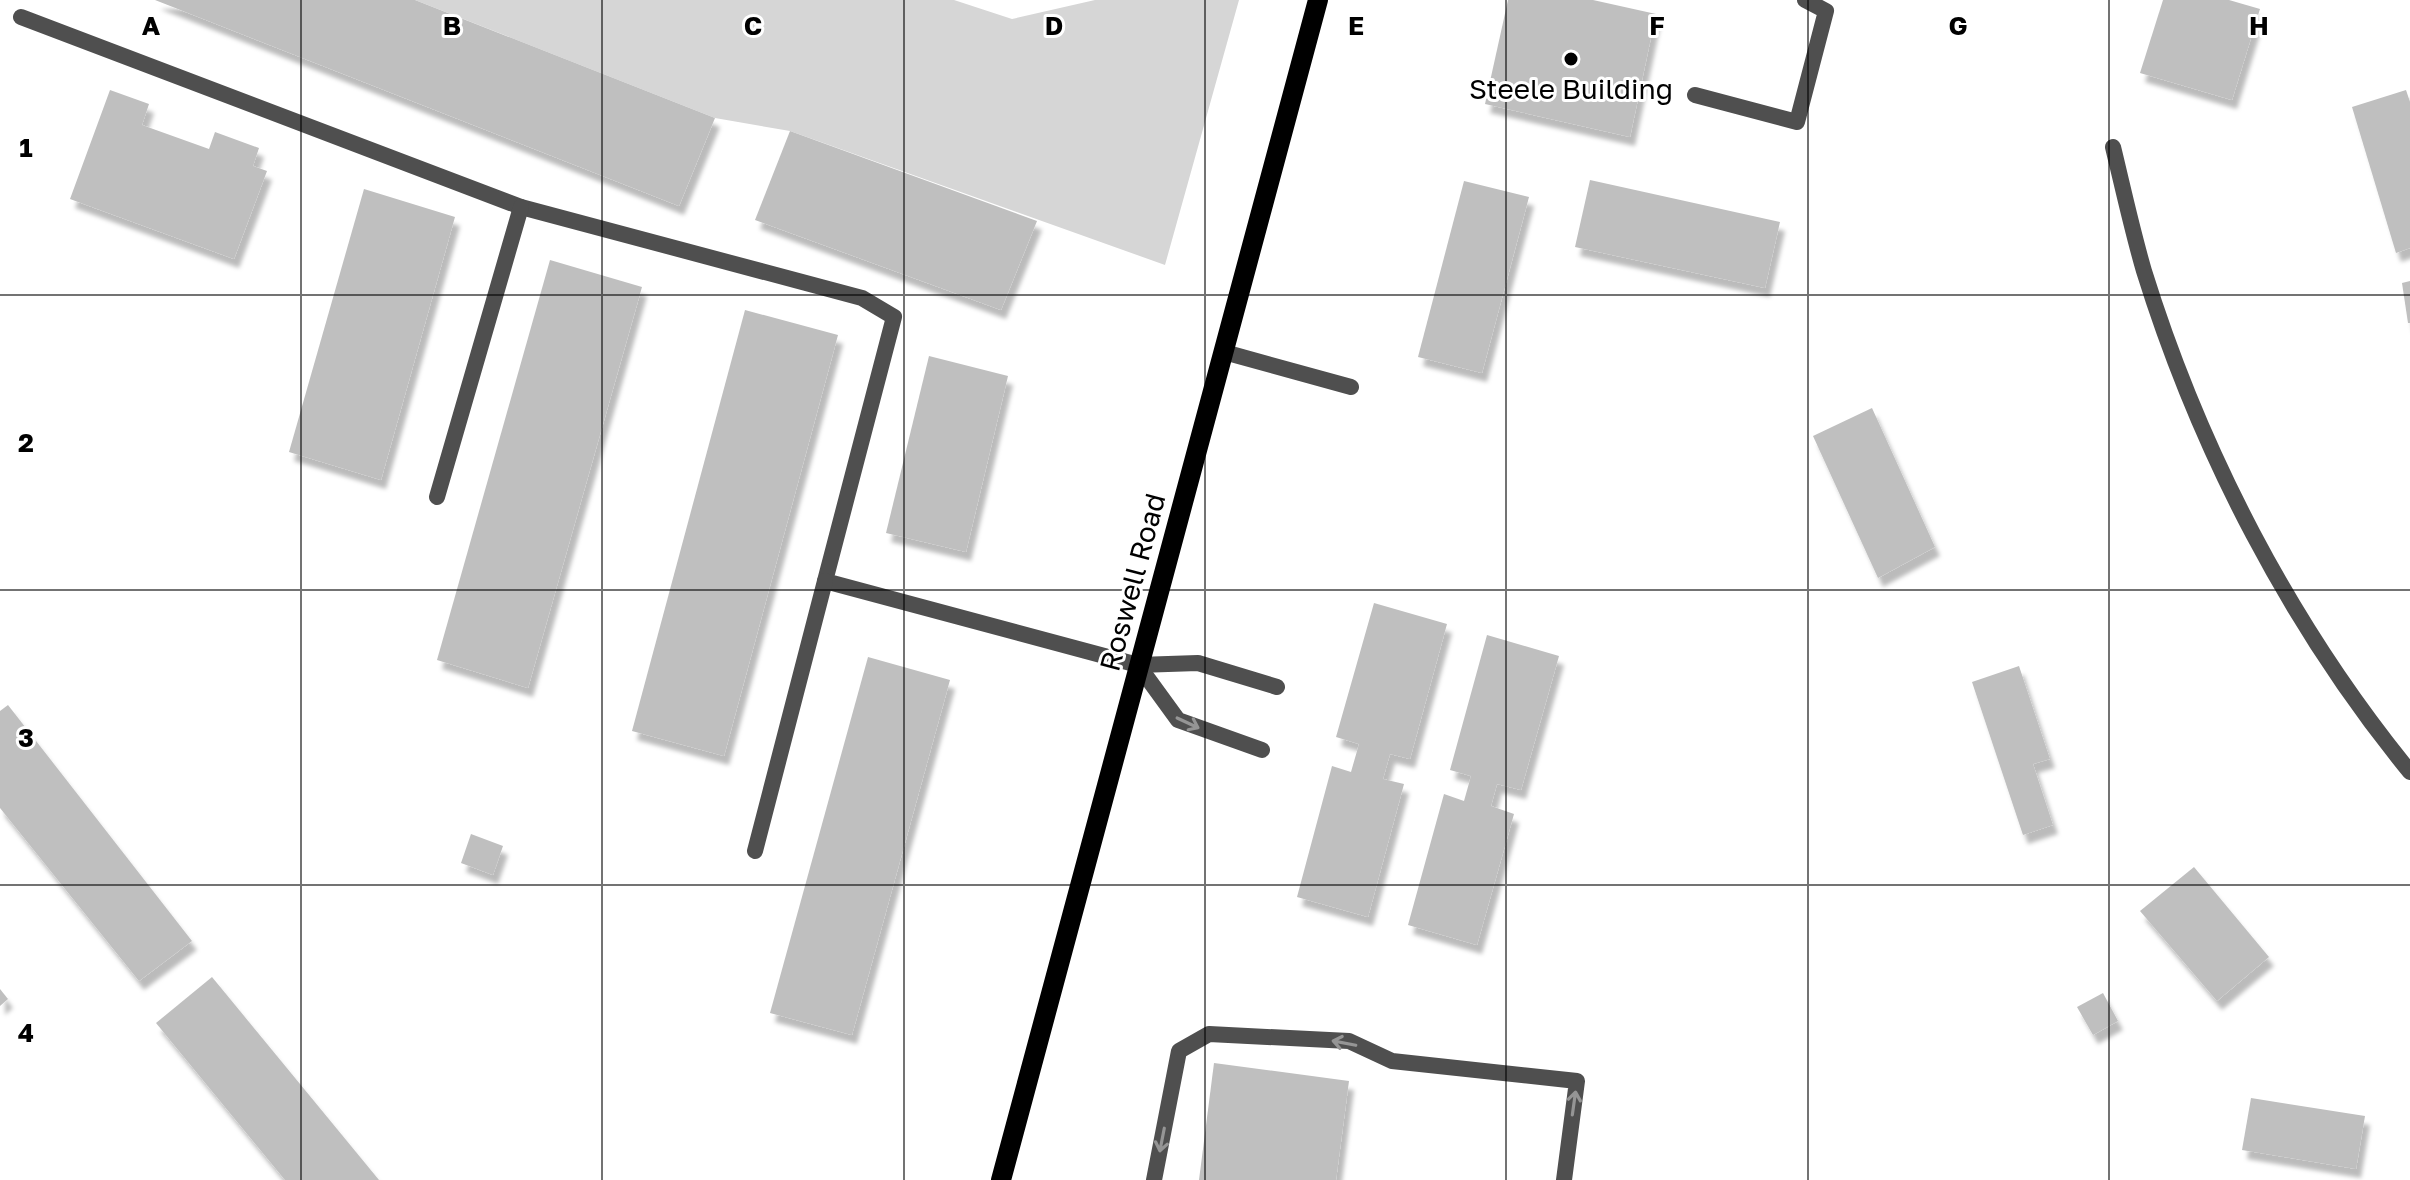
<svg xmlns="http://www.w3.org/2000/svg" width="2410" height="1180" font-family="'Golos Text',sans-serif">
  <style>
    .green { fill: #d6d6d6 }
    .building { fill: #bfbfbf; filter: url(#shadow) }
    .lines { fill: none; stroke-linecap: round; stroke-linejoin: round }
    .service { stroke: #4f4f4f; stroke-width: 16 }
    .minor { stroke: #4f4f4f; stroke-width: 16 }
    .primary { stroke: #000; stroke-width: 20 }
    .oneway { stroke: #959595 }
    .grid { fill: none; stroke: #000; stroke-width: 2; stroke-opacity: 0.55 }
    .poi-dot { fill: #000; stroke: #fff; stroke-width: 3 }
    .labels { text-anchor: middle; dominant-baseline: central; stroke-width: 6; stroke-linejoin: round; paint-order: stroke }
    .poi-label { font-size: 28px; fill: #000; stroke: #fff }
    .street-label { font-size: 28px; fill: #000; stroke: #fff }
    .grid-label { font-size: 26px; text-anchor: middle; font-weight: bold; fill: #000; stroke: #fff; stroke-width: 6; stroke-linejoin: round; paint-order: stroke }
  </style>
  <defs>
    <filter id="shadow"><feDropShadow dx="5" dy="9" stdDeviation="2" flood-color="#0004"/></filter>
  </defs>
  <rect width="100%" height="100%" fill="#fff"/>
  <path class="green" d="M 415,0 L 954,0 L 1012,19 L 1095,0 L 1239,0 L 1165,265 L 790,131 L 715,118 Z"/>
  <g class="building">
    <path d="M 155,0 L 415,0 L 715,118 L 679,206 Z"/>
    <path d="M 1508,0 L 1593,0 L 1656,14 L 1630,137 L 1485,104 Z"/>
    <path d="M 2163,0 L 2229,0 L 2260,9 L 2232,100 L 2140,73 Z"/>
    <path d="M 110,90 L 149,104 L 142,125 L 209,149 L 215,132 L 259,148 L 253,166 L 267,171 L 234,259 L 70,199 Z"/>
    <path d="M 2406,90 L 2410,102 L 2410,248 L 2396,253 L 2352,107 Z"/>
    <path d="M 790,131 L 1037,221 L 1001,310 L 755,220 Z"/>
    <path d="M 1590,180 L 1780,222 L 1765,288 L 1575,247 Z"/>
    <path d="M 1464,181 L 1529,197 L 1482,373 L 1418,357 Z"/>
    <path d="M 364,189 L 455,217 L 381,480 L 289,452 Z"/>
    <path d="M 550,260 L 642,287 L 528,688 L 437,660 Z"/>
    <path d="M 2410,281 L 2410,323 L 2408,323 L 2402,283 Z"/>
    <path d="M 745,310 L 838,335 L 724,756 L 632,731 Z"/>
    <path d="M 929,356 L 1008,376 L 966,552 L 886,533 Z"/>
    <path d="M 1872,408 L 1935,547 L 1878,578 L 1813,436 Z"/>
    <path d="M 1374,603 L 1447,624 L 1410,759 L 1390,754 L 1383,779 L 1404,784 L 1368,917 L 1297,897 L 1332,766 L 1351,772 L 1359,744 L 1336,737 Z"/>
    <path d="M 1487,635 L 1559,656 L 1521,790 L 1497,784 L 1491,806 L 1514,814 L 1477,945 L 1408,925 L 1444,794 L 1464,801 L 1471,776 L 1450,770 Z"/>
    <path d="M 868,657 L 950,680 L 852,1035 L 770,1013 Z"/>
    <path d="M 2019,666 L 2050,759 L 2033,764 L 2053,825 L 2023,835 L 1972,682 Z"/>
    <path d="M 8,705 L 192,941 L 139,981 L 0,808 L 0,711 Z"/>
    <path d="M 471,834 L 503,846 L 493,875 L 461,863 Z"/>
    <path d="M 2194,867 L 2269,957 L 2217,1001 L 2140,911 Z"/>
    <path d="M 212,977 L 379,1180 L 285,1180 L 156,1023 Z"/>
    <path d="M 0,989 L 8,999 L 0,1006 Z"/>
    <path d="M 2103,993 L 2118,1021 L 2093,1035 L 2077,1007 Z"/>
    <path d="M 1214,1063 L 1349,1081 L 1336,1180 L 1199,1180 Z"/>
    <path d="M 2251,1098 L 2365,1116 L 2356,1169 L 2242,1150 Z"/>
  </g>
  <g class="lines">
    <g class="service">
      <path d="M 1695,95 L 1797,122 L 1826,11 L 1805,0"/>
      <path d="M 1224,352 L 1351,387"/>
      <path d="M 1138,665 L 1178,720 L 1262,750"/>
      <path d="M 1138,665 L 1198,663 L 1277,687"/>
      <path d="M 1154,1180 L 1179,1051 L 1209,1034 L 1349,1041 L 1392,1061 L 1577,1081 L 1564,1180"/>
    </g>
    <g class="minor">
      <path d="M 21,17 L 521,207 L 862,298 L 894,317 L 825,581 L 1138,665"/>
      <path d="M 2113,147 C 2123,188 2132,230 2144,271 C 2200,451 2290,625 2410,772"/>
      <path d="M 437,497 L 521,207"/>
      <path d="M 755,851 L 825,581"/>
    </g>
    <path class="primary" d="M 1001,1180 L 1318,0"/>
  </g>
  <defs><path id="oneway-shaft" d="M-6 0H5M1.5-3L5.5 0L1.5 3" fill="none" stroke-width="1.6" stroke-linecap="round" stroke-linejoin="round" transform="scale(2)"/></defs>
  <g class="oneway">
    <use href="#oneway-shaft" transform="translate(1188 723) rotate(25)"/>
    <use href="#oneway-shaft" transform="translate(1344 1043) rotate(-169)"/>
    <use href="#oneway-shaft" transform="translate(1574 1103) rotate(-82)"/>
    <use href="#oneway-shaft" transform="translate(1162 1140) rotate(101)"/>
  </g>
  <path class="grid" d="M 301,0 L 301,1180M 602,0 L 602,1180M 904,0 L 904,1180M 1205,0 L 1205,1180M 1506,0 L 1506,1180M 1808,0 L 1808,1180M 2109,0 L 2109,1180M 0,295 L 2410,295M 0,590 L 2410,590M 0,885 L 2410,885"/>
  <circle class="poi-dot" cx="1571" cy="59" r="8"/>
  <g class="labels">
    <g class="poi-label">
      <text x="1571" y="88">Steele Building</text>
    </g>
    <g class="street-label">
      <text transform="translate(1132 582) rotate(-75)">Roswell Road</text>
    </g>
  </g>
  <g class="grid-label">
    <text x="151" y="35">A</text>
    <text x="452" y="35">B</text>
    <text x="753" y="35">C</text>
    <text x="1054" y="35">D</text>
    <text x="1356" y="35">E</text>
    <text x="1657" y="35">F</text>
    <text x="1958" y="35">G</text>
    <text x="2259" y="35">H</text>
    <text x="26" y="157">1</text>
    <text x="26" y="452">2</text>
    <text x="26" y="747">3</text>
    <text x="26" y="1042">4</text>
  </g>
</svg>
